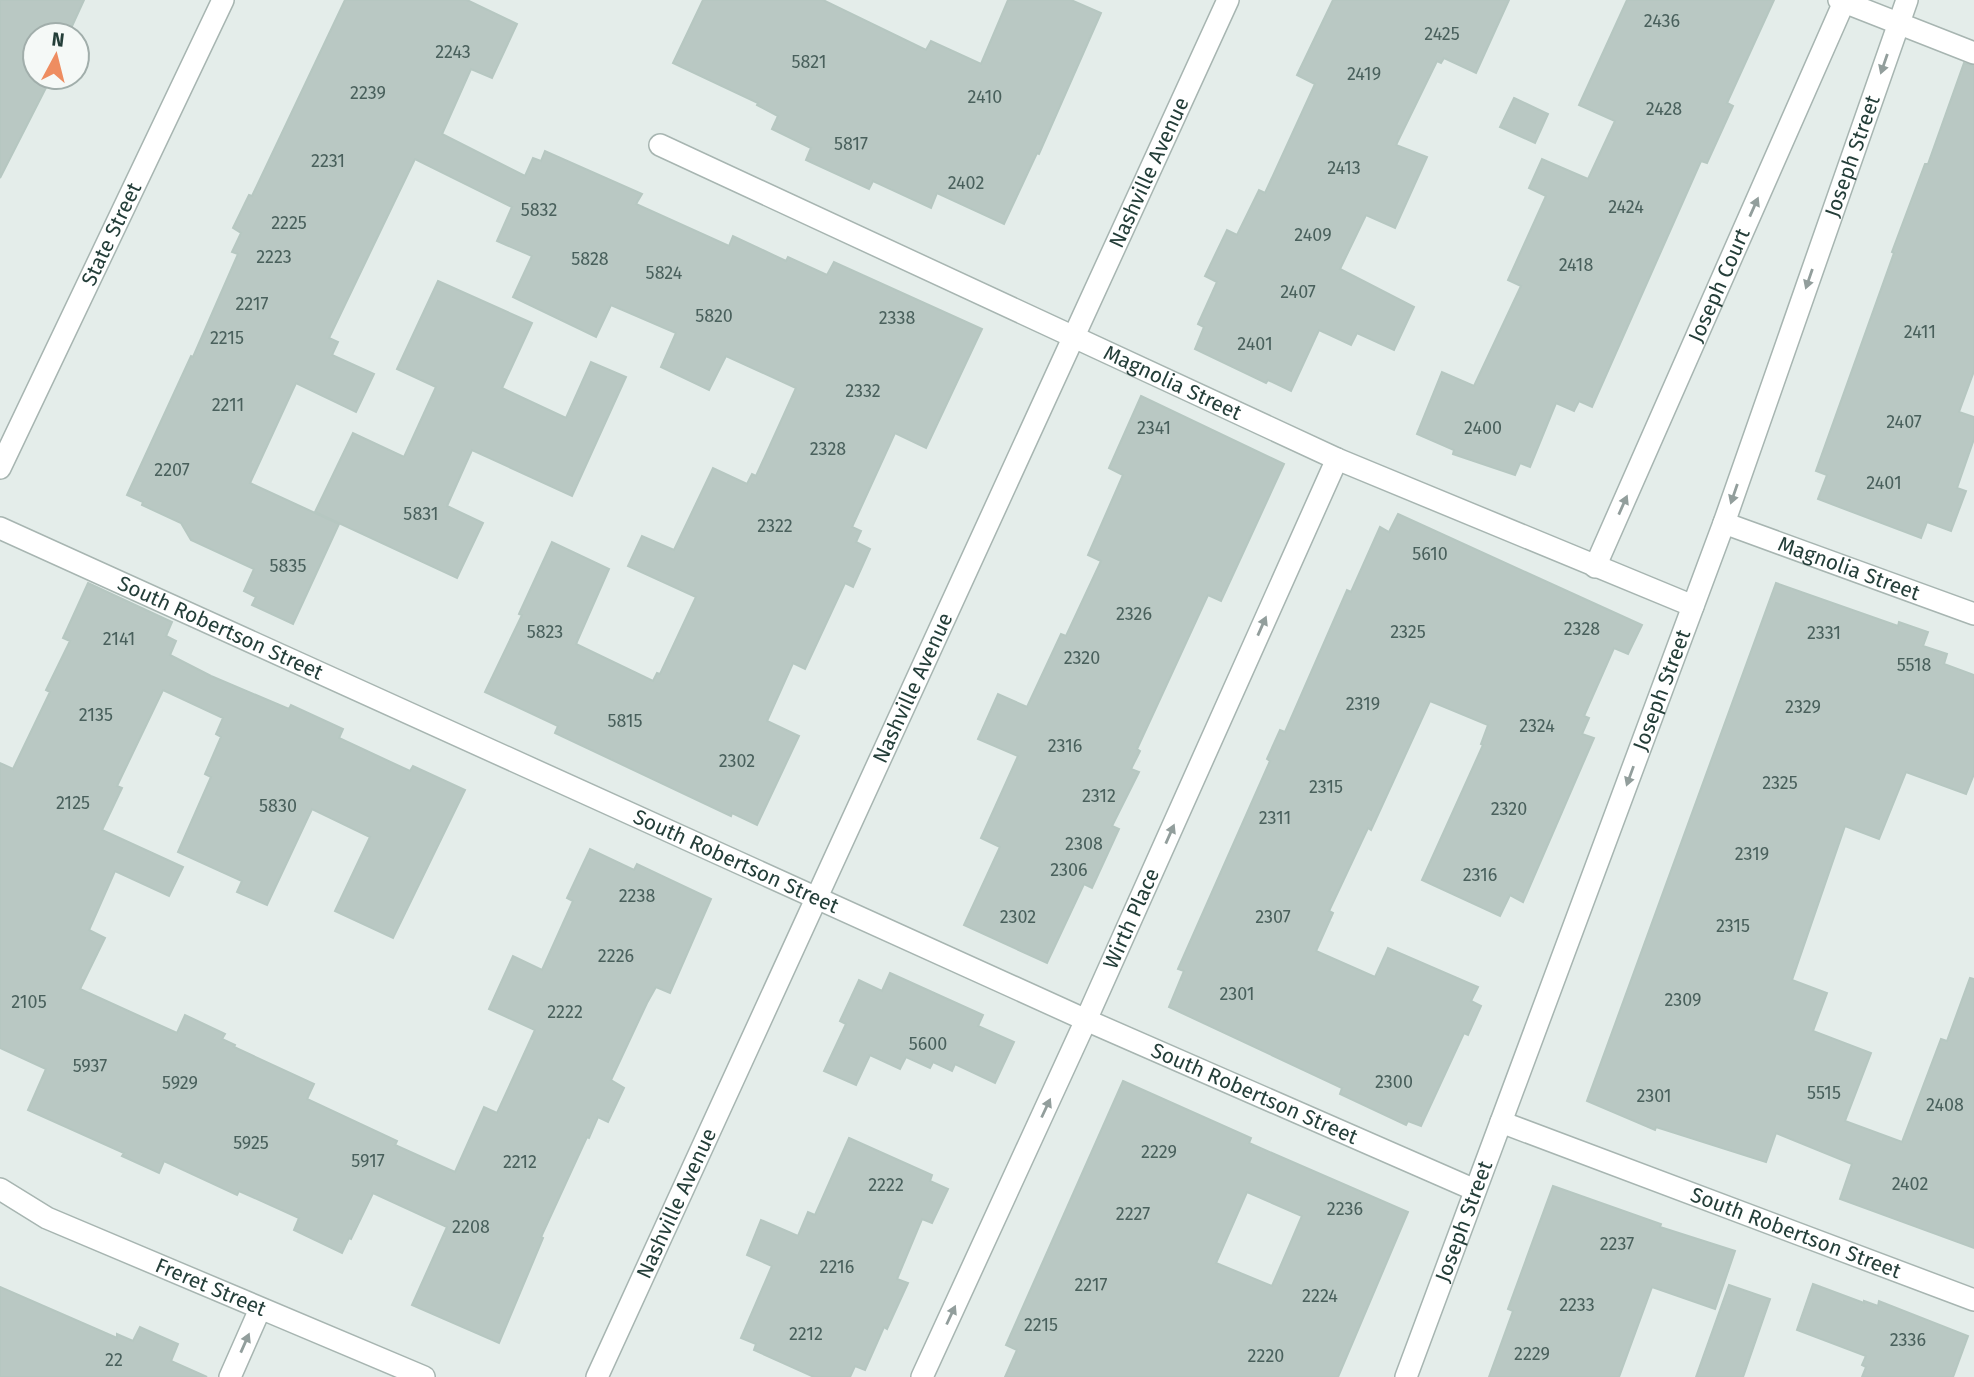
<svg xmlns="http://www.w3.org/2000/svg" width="1974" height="1377" font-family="'Fira Sans',sans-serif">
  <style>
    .building { fill: #b9c8c3; stroke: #b6c7c1; stroke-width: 2; fill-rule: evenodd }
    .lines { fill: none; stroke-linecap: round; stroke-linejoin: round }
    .minor-casing { stroke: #a7b5b1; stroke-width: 24 }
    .minor { stroke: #fff; stroke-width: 21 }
    .oneway { fill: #929e9c }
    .labels { text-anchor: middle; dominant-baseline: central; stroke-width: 6; stroke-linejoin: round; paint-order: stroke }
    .number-label { font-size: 18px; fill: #49605c }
    .street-label { font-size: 21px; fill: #243e39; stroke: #f5f9f7 }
  </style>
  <rect width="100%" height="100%" fill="#e4edea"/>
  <g class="building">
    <path d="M 0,0 L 84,0 L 68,35 L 35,35 L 35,77 L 51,78 L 0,178 Z"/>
    <path d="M 345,0 L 467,0 L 517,24 L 492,78 L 471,69 L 442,134 L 525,176 L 533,158 L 541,161 L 545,151 L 642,194 L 636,204 L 729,246 L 733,236 L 786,261 L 788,257 L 827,275 L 834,262 L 982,329 L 926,448 L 895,433 L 852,527 L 861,531 L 856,542 L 870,549 L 853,587 L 845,583 L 805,669 L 793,663 L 767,721 L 799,736 L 757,825 L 732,813 L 731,816 L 555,733 L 558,726 L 485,692 L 522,615 L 519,614 L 552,542 L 609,569 L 576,644 L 653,681 L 657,673 L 660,674 L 696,597 L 628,566 L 642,536 L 674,550 L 713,468 L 747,484 L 752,474 L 756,476 L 796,388 L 726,356 L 709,390 L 661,367 L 676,333 L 611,305 L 596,337 L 513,297 L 532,256 L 497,241 L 512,207 L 415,159 L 329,338 L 338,342 L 332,355 L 374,374 L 356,412 L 296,383 L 250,483 L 339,524 L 293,624 L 252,605 L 256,597 L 244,591 L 254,569 L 191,540 L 181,523 L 142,505 L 143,502 L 127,495 L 191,356 L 193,357 L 238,254 L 232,252 L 241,233 L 233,228 L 249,195 L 252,196 Z"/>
    <path d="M 703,0 L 823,0 L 926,50 L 931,41 L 981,64 L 1008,0 L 1071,0 L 1101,13 L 1039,154 L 1037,153 L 1004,224 L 937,193 L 931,208 L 873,181 L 869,189 L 806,160 L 811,148 L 772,129 L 778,116 L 757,105 L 758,103 L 673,63 Z"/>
    <path d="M 1333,0 L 1509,0 L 1476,73 L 1444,58 L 1441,63 L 1437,61 L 1396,145 L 1427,157 L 1395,228 L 1366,215 L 1340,269 L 1414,307 L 1394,350 L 1357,333 L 1351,345 L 1319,330 L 1291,391 L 1268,380 L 1266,383 L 1195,349 L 1204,327 L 1198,324 L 1217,282 L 1205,276 L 1227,230 L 1237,235 L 1259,190 L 1265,193 L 1315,84 L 1297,75 Z"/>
    <path d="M 1627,0 L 1774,0 L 1727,103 L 1733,106 L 1707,163 L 1701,161 L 1592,407 L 1579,401 L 1574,411 L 1556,403 L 1530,467 L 1520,463 L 1515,475 L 1453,454 L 1454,450 L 1417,434 L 1442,372 L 1474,386 L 1521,286 L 1508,280 L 1546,196 L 1529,188 L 1542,159 L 1588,179 L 1615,121 L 1579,105 Z"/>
    <path d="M 1964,63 L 1974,66 L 1974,371 L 1959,412 L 1974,417 L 1974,439 L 1957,488 L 1966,491 L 1951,531 L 1927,522 L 1921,538 L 1818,499 L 1827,475 L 1816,471 L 1894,253 L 1892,252 L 1925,164 L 1928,164 Z"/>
    <path d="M 1514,98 L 1548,114 L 1535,143 L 1500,127 Z"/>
    <path d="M 438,281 L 532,323 L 502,388 L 566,418 L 591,362 L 626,377 L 572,496 L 472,450 L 447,506 L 483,523 L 457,578 L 315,512 L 353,433 L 404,457 L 436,387 L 397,369 Z"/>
    <path d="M 1141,396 L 1284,464 L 1221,601 L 1208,595 L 1137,749 L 1140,751 L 1131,769 L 1139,772 L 1112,826 L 1119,829 L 1092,888 L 1084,884 L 1047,963 L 964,925 L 1000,847 L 981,838 L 1018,756 L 978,739 L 998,694 L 1027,707 L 1061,634 L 1066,636 L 1101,561 L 1088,555 L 1123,475 L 1109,468 Z"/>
    <path d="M 1398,514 L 1642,625 L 1628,654 L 1614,648 L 1584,716 L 1589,718 L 1582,734 L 1594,738 L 1523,902 L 1510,895 L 1500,916 L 1422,880 L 1483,745 L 1481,744 L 1488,725 L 1430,701 L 1371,830 L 1368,828 L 1329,911 L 1333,913 L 1316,951 L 1375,977 L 1388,948 L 1478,987 L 1471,1001 L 1481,1006 L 1468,1035 L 1464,1033 L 1421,1126 L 1408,1121 L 1406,1125 L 1340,1094 L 1342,1088 L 1169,1007 L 1184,971 L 1178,969 L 1270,761 L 1267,759 L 1280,730 L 1285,732 L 1347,590 L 1351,592 L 1380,527 L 1389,532 Z"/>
    <path d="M 88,583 L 172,622 L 166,636 L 176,641 L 170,655 L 211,676 L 289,709 L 291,705 L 343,729 L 339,738 L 410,771 L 413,766 L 465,790 L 393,938 L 335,911 L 370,837 L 312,809 L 267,905 L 237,892 L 242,881 L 178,852 L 211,777 L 205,774 L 221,737 L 216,734 L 223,718 L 163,690 L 117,786 L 122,788 L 102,830 L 183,867 L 169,896 L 115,871 L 89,930 L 105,938 L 80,989 L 177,1033 L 185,1015 L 225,1034 L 222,1039 L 235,1045 L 234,1047 L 314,1084 L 307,1099 L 397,1141 L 395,1145 L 455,1172 L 484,1107 L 497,1113 L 535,1030 L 489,1009 L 513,956 L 542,970 L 573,901 L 567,898 L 590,849 L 634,870 L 637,864 L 711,899 L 670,993 L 656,987 L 647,1003 L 611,1080 L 624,1088 L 608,1122 L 598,1117 L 589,1138 L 587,1137 L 541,1237 L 543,1238 L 499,1343 L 412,1305 L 447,1227 L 373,1193 L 351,1239 L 349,1238 L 342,1253 L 294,1230 L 299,1218 L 239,1191 L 237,1195 L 164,1161 L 159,1173 L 122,1156 L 124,1153 L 28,1110 L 46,1069 L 0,1048 L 0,763 L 13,769 L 50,692 L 46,690 L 70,641 L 63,638 Z"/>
    <path d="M 1776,583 L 1898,626 L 1899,622 L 1928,632 L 1923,646 L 1947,654 L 1944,664 L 1974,675 L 1974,774 L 1966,794 L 1906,772 L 1879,839 L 1845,826 L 1792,980 L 1827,993 L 1813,1031 L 1871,1053 L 1845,1121 L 1902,1142 L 1941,1039 L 1947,1041 L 1970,978 L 1974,979 L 1974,1248 L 1840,1199 L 1852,1164 L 1776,1133 L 1766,1162 L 1656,1127 L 1655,1130 L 1587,1101 Z"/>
    <path d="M 890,973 L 983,1015 L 978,1026 L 1014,1042 L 995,1083 L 955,1064 L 952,1071 L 933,1062 L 930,1068 L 906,1057 L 900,1069 L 870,1055 L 856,1085 L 824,1071 L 846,1024 L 840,1021 L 859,980 L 882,991 Z"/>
    <path d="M 1123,1081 L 1251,1138 L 1249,1143 L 1408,1212 L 1338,1377 L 1005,1377 L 1017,1350 L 1006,1345 ZM 1247,1192 L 1302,1216 L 1272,1286 L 1216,1263 Z"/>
    <path d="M 849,1138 L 932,1175 L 930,1181 L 948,1189 L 932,1223 L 922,1219 L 897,1279 L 908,1283 L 887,1329 L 884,1327 L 865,1370 L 855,1366 L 850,1377 L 814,1377 L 754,1350 L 756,1344 L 741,1338 L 772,1266 L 747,1255 L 761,1220 L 798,1236 L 808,1212 L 815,1215 Z"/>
    <path d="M 1553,1186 L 1661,1224 L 1660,1227 L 1735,1251 L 1715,1309 L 1652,1287 L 1619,1377 L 1489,1377 L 1513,1311 L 1508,1309 Z"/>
    <path d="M 1813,1284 L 1864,1303 L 1864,1301 L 1878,1306 L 1879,1301 L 1968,1336 L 1953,1377 L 1862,1377 L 1866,1367 L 1862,1365 L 1866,1356 L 1797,1330 Z"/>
    <path d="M 1729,1285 L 1770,1299 L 1743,1377 L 1696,1377 Z"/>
    <path d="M 0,1287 L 117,1338 L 117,1334 L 133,1341 L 140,1327 L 178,1344 L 171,1361 L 207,1377 L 0,1377 Z"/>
  </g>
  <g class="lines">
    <defs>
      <g id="minor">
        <path d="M 1839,0 L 1974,53"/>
        <path id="s1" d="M 660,145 L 1337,459 L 1693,606"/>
        <path id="s2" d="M 0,468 L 223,0"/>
        <path id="s3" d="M 1724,523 L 1974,614"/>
        <path id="s4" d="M 0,528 L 1086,1020 L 1475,1190"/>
        <path id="s5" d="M 1595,567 L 1844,2"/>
        <path id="s6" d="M 1501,1122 L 1974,1300"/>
        <path id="s7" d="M 0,1189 L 47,1218 L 424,1377"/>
        <path d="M 230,1377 L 260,1309"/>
        <path id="s8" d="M 597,1377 L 1228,0"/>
        <path id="s9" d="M 922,1377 L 1086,1020 L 1337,459"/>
        <path id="s10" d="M 1406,1377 L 1724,523 L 1907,0"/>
      </g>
    </defs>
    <use href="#minor" class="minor-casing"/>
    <use href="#minor" class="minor"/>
  </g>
  <defs><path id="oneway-solid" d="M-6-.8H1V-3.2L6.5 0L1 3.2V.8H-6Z" transform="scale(1.75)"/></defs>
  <g class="oneway">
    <use href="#oneway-solid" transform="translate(1884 64) rotate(109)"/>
    <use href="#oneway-solid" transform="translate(1754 207) rotate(-66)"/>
    <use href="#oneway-solid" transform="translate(1809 279) rotate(109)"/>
    <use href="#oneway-solid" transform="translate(1734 494) rotate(109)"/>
    <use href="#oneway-solid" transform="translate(1623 505) rotate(-66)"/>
    <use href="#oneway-solid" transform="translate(1262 626) rotate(-66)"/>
    <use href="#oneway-solid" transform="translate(1630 776) rotate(110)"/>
    <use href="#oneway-solid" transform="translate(1170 834) rotate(-66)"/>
    <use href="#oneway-solid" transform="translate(1046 1108) rotate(-65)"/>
    <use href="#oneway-solid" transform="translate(951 1315) rotate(-65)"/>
    <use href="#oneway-solid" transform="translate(245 1343) rotate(-66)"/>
  </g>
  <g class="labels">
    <g class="number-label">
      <text x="1662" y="21">2436</text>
      <text x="1442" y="34">2425</text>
      <text x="453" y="52">2243</text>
      <text x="809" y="62">5821</text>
      <text x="1364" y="74">2419</text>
      <text x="368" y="93">2239</text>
      <text x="985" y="97">2410</text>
      <text x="1664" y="109">2428</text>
      <text x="851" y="144">5817</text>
      <text x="328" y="161">2231</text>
      <text x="1344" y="168">2413</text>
      <text x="966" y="183">2402</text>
      <text x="1626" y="207">2424</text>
      <text x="539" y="210">5832</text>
      <text x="289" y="223">2225</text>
      <text x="1313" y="235">2409</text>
      <text x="274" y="257">2223</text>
      <text x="590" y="259">5828</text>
      <text x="1576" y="265">2418</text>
      <text x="664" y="273">5824</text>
      <text x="1298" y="292">2407</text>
      <text x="252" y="304">2217</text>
      <text x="714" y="316">5820</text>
      <text x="897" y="318">2338</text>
      <text x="1920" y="332">2411</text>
      <text x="227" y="338">2215</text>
      <text x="1255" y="344">2401</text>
      <text x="863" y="391">2332</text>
      <text x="228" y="405">2211</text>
      <text x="1904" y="422">2407</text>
      <text x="1154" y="428">2341</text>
      <text x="1483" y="428">2400</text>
      <text x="828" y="449">2328</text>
      <text x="172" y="470">2207</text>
      <text x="1884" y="483">2401</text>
      <text x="421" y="514">5831</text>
      <text x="775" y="526">2322</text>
      <text x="1430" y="554">5610</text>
      <text x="288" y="566">5835</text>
      <text x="1134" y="614">2326</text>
      <text x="1582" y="629">2328</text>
      <text x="545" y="632">5823</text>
      <text x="1408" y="632">2325</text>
      <text x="1824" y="633">2331</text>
      <text x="119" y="639">2141</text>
      <text x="1082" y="658">2320</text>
      <text x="1914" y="665">5518</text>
      <text x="1363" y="704">2319</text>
      <text x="1803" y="707">2329</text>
      <text x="96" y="715">2135</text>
      <text x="625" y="721">5815</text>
      <text x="1537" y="726">2324</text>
      <text x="1065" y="746">2316</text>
      <text x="737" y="761">2302</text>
      <text x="1780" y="783">2325</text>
      <text x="1326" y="787">2315</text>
      <text x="1099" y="796">2312</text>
      <text x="73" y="803">2125</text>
      <text x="278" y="806">5830</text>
      <text x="1509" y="809">2320</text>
      <text x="1275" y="818">2311</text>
      <text x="1084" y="844">2308</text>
      <text x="1752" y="854">2319</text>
      <text x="1069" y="870">2306</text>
      <text x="1480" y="875">2316</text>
      <text x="637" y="896">2238</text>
      <text x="1018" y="917">2302</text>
      <text x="1273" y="917">2307</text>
      <text x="1733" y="926">2315</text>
      <text x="616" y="956">2226</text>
      <text x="1237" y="994">2301</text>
      <text x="1683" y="1000">2309</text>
      <text x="29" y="1002">2105</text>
      <text x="565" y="1012">2222</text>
      <text x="928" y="1044">5600</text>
      <text x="90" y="1066">5937</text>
      <text x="1394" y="1082">2300</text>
      <text x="180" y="1083">5929</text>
      <text x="1824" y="1093">5515</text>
      <text x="1654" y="1096">2301</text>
      <text x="1945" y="1105">2408</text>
      <text x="251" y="1143">5925</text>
      <text x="1159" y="1152">2229</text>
      <text x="368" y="1161">5917</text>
      <text x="520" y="1162">2212</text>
      <text x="1910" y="1184">2402</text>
      <text x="886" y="1185">2222</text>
      <text x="1345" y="1209">2236</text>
      <text x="1133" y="1214">2227</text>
      <text x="471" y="1227">2208</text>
      <text x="1617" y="1244">2237</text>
      <text x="837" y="1267">2216</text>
      <text x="1091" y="1285">2217</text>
      <text x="1320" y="1296">2224</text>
      <text x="1577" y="1305">2233</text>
      <text x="1041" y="1325">2215</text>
      <text x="806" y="1334">2212</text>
      <text x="1908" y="1340">2336</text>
      <text x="1532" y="1354">2229</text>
      <text x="1266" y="1356">2220</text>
      <text x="114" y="1360">22</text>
    </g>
    <g class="street-label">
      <text stroke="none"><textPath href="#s10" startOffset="1300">Joseph Street</textPath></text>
      <text stroke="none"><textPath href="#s8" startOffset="1325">Nashville Avenue</textPath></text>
      <text stroke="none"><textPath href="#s2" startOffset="259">State Street</textPath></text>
      <text stroke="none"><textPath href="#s5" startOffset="308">Joseph Court</textPath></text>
      <text stroke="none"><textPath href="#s1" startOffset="565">Magnolia Street</textPath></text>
      <text stroke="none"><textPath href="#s3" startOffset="133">Magnolia Street</textPath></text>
      <text stroke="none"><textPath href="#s4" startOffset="242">South Robertson Street</textPath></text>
      <text stroke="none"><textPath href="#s8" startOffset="758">Nashville Avenue</textPath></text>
      <text stroke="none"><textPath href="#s10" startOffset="733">Joseph Street</textPath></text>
      <text stroke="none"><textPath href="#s4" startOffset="808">South Robertson Street</textPath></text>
      <text stroke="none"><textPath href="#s9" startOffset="504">Wirth Place</textPath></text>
      <text stroke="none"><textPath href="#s4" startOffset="1376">South Robertson Street</textPath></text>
      <text stroke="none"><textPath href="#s8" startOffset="191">Nashville Avenue</textPath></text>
      <text stroke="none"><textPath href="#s10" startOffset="166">Joseph Street</textPath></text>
      <text stroke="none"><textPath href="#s6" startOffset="315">South Robertson Street</textPath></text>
      <text stroke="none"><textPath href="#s7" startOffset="233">Freret Street</textPath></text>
    </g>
  </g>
  <g transform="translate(56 56) rotate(7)"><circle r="33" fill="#f5f9f7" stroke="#a1aeab" stroke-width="2"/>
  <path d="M0-5L12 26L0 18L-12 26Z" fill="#ee8d61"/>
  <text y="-10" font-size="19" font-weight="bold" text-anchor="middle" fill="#243e39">N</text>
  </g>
</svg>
